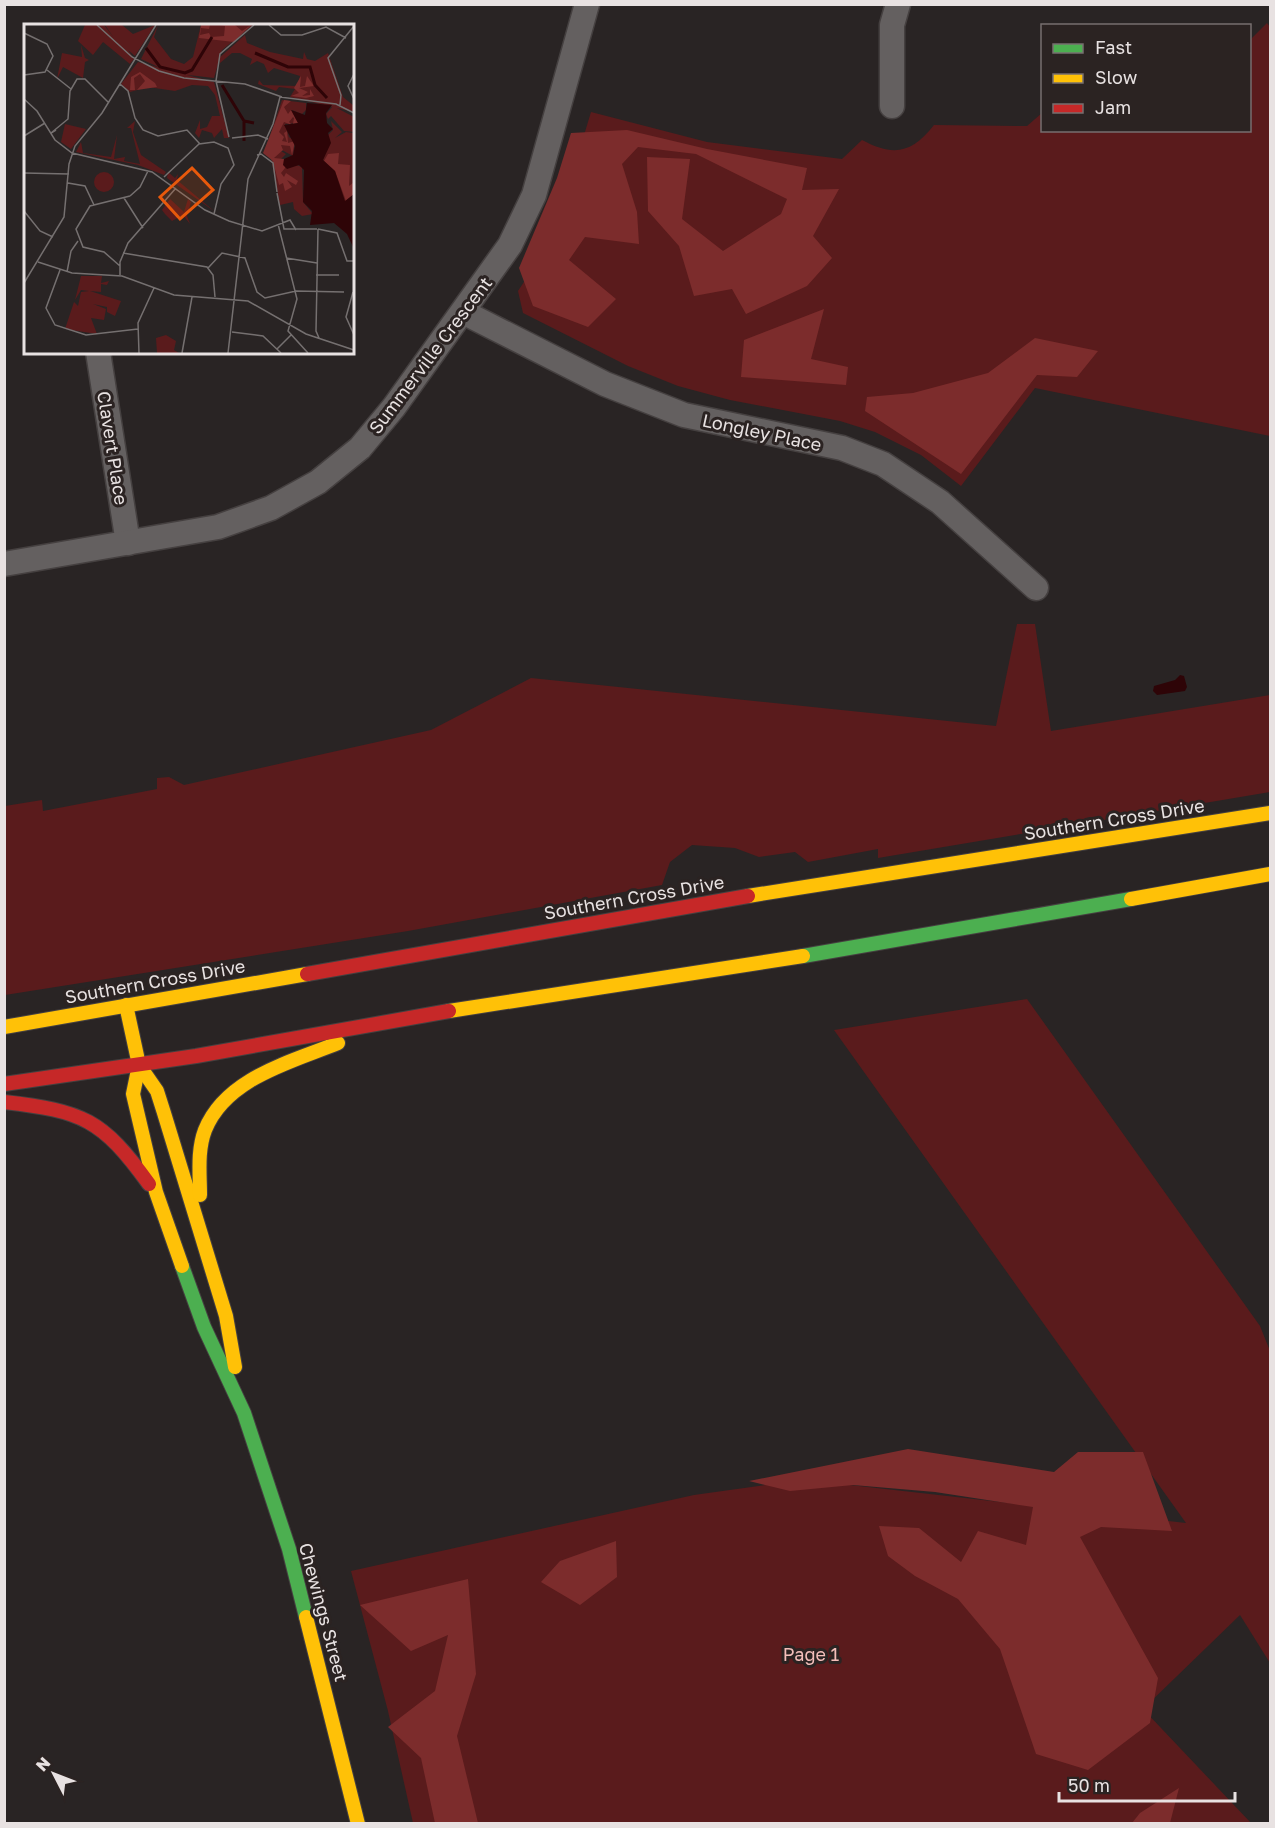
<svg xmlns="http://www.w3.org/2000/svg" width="1275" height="1828" font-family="'Golos Text',sans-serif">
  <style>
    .green { fill: #5a1b1c }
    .forest { fill: #7c2c2c }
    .water { fill: #2e0407 }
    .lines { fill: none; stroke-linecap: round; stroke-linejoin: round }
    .street-casing { stroke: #454040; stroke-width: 27 }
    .fast-casing { stroke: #454040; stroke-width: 16 }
    .slow-casing { stroke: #454040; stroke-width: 16 }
    .jam-casing { stroke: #454040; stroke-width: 16 }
    .street { stroke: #646060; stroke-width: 24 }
    .fast { stroke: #4caf50; stroke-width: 14 }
    .slow { stroke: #ffc107; stroke-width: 14 }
    .jam { stroke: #c62828; stroke-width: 14 }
    .labels { text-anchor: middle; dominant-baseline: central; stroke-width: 6; stroke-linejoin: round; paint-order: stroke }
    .street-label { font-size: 18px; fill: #e8e2e2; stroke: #2b2322 }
    .park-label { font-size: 18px; fill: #f4beba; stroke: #2b2322 }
    .inset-river { fill: none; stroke: #2e0407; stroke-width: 3 }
    .inset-road { fill: none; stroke: #757070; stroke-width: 1.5 }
    .view { fill: #e8590c; fill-opacity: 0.15; stroke: #e8590c; stroke-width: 3 }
    .inset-edge { fill: none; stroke: #e8e2e2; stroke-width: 3 }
  </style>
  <rect width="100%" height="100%" fill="#292424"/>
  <g class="green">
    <path d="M 1267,23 L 1270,27 L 1270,436 L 1035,388 L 961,486 L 921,455 L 875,432 L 840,421 L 730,400 L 678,386 L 628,366 L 523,313 L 518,291 L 543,253 L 560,215 L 591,112 L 707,142 L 842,159 L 862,140 C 894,157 912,153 934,125 L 1027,126 L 1042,113 L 1042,130 L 1250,130 L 1250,40 Z"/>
    <path d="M 1017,624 L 1035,624 L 1051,731 L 1270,695 L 1270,792 L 878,858 L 878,849 L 808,862 L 795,852 L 759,857 L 735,848 L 692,845 L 670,862 L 662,885 L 408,931 L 5,995 L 5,806 L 42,800 L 43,811 L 157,789 L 157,778 L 169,777 L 184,785 L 431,730 L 531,678 L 996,726 Z"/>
    <path d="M 1027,999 L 1260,1326 L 1270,1351 L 1270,1663 L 1240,1615 L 1143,1709 L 1251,1823 L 413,1823 L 388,1711 L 351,1571 L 694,1495 L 772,1484 L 850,1485 L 1186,1523 L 834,1030 Z"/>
  </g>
  <g class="forest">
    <path d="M 627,130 L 707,149 L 807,168 L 802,190 L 839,189 L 813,236 L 832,258 L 807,286 L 746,314 L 732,289 L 694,296 L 679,246 L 648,211 L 647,157 L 690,159 L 682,219 L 723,251 L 781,214 L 787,199 L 696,154 L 638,147 L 622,164 L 637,212 L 639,244 L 585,237 L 569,260 L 616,299 L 588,327 L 533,306 L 519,268 L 557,178 L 571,133 Z"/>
    <path d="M 824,309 L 811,359 L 848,367 L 846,385 L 741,377 L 744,340 Z"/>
    <path d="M 1035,338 L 1098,351 L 1077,377 L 1037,375 L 961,474 L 865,411 L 867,397 L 913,393 L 988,373 Z"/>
    <path d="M 908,1449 L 1054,1472 L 1078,1452 L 1143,1452 L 1172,1531 L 1101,1527 L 1080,1537 L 1158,1678 L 1150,1723 L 1088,1770 L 1036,1754 L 1000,1649 L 958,1599 L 915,1576 L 888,1556 L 879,1526 L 919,1528 L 961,1562 L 978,1531 L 1026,1545 L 1033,1507 L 935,1492 L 853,1485 L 790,1491 L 749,1481 Z"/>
    <path d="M 616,1541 L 617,1577 L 580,1605 L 541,1582 L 560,1561 Z"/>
    <path d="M 468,1579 L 476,1674 L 457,1736 L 478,1823 L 435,1823 L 421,1758 L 388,1727 L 435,1691 L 448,1635 L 411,1651 L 360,1605 Z"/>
    <path d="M 1179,1788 L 1170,1823 L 1132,1823 L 1140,1813 Z"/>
  </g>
  <path class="water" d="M 1180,675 L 1184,676 L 1187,687 L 1185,691 L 1157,695 L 1153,691 L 1154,686 L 1175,680 Z"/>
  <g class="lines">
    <defs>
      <g id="street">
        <path d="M 892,106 L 892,25 L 898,4"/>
        <path d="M 463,312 L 605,384 L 684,415 L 842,448 L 883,464 L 940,502 L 1036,588"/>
        <path d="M 98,352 L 128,543"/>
        <path d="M 4,564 L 218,527 L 271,508 L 318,482 L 360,448 L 394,407 L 510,245 L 534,195 L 587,4"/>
      </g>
      <g id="fast">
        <path d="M 803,956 L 1131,899"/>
        <path d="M 182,1266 L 204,1327 L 244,1413 L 289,1549 L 306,1617"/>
      </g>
      <g id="slow">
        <path d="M 748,896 L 1270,813"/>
        <path d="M 1131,899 L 1270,874"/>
        <path d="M 126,1005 L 139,1065 L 133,1094 L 156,1192 L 182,1266"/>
        <path d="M 449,1011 L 803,956"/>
        <path d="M 4,1027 L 307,974"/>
        <path d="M 139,1065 L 157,1091 L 164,1113 L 226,1316 L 235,1367"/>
        <path d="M 200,1195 C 200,1174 197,1151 205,1130 C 226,1078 291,1062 338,1043"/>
        <path d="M 306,1617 L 358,1824"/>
      </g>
      <g id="jam">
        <path d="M 307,974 L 748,896"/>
        <path d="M 4,1084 L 196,1056 L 449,1011"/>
        <path d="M 4,1102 C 83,1111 102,1119 149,1184"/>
      </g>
    </defs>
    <use href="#street" class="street-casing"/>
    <use href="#fast" class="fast-casing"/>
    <use href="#slow" class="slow-casing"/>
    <use href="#jam" class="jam-casing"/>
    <use href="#street" class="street"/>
    <use href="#fast" class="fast"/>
    <use href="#slow" class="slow"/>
    <use href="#jam" class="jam"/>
  </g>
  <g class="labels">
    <g class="street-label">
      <text transform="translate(430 355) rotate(-53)">Summerville Crescent</text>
      <text transform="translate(762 432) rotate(12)">Longley Place</text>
      <text transform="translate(113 448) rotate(81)">Clavert Place</text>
      <text transform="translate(1114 819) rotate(-9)">Southern Cross Drive</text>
      <text transform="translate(634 897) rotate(-10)">Southern Cross Drive</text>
      <text transform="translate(155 981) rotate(-10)">Southern Cross Drive</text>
      <text transform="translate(324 1612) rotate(75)">Chewings Street</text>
    </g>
    <g class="park-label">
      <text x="811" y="1654">Page 1</text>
    </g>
  </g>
  <g transform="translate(24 24)">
    <rect width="330" height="330" fill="#292424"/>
    <path d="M 61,1 L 80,1 L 90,14 L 81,1 L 98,1 L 109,10 L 131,1 L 111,32 L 104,26 L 110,35 L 106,40 L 79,18 L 69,31 L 54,17 ZM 134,1 L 130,13 L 147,35 L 160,40 L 169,33 L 177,1 L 229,1 L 198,26 L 190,54 L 147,49 L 117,35 ZM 221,11 L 223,19 L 246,28 L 279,35 L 280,28 L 283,35 L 291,37 L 304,29 L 319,73 L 330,82 L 330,88 L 266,73 L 271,65 L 255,63 L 252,67 L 234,60 L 235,56 L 239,61 L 273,62 L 276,52 L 250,44 L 244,49 L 240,40 L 233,37 L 226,41 L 228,35 L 216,29 L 208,29 L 196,39 L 195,34 ZM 57,21 L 61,34 L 65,36 L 61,38 L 59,54 L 39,43 L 33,55 L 38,29 L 58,33 ZM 114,38 L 190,58 L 205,114 L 200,114 L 198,105 L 190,114 L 188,109 L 178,106 L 175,114 L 171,109 L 176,96 L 176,105 L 183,103 L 188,92 L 196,92 L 191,71 L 184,62 L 168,61 L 151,67 L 124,63 L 106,68 L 97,60 ZM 258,76 L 282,79 L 282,86 L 278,90 L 268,86 L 274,99 L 261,100 L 265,113 L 271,117 L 269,132 L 256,125 L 257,122 L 245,133 L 240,130 ZM 309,82 L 330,93 L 330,108 L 320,107 L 307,92 L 304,95 L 302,90 ZM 111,97 L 109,108 L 117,131 L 142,148 L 140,151 L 114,141 L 52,128 L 57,118 L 59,129 L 87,133 L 93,111 L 90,135 L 101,133 L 100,137 L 116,140 L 107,104 L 103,104 ZM 307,97 L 318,108 L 311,114 L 322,108 L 330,109 L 330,169 L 320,179 L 309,148 L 299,136 L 303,112 L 309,106 ZM 41,100 L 62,105 L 47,125 L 37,118 ZM 255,126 L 262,130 L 257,135 L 278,143 L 279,178 L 289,190 L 278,192 L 270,185 L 269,178 L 256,181 L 247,134 ZM 144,148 L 151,154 L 154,150 L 153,156 L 190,187 L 143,154 ZM70 158a10 10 0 1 1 20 0a10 10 0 1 1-20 0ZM 146,175 L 160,188 L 164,175 L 167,178 L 163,192 L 166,200 L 159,191 L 148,197 L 141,190 L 138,186 ZM 57,252 L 78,252 L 77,259 L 85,257 L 83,261 L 77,260 L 77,268 L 66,267 L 97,277 L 91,292 L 83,288 L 83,283 L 69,280 L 82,285 L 80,296 L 67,294 L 73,310 L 41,305 L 50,278 L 54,282 L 57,268 L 65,267 L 57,266 L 51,276 ZM 142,311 L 152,317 L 150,326 L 155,329 L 133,329 L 132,314 Z" fill="#5a1b1c"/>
    <path d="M 177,1 L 186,1 L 185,5 L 177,4 L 176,11 L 185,9 L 187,13 L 200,12 L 201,2 L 195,1 L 211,1 L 218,7 L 227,1 L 210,18 L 175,14 ZM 116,48 L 131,59 L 133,63 L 113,66 L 121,57 L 116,50 L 110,54 L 111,66 L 106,66 L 107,53 ZM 277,52 L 276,63 L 281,62 L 283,52 L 290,62 L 275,64 L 284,68 L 278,72 L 286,71 L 286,65 L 290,72 L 282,74 L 267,72 L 275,69 L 270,64 ZM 260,76 L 267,77 L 260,83 L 264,90 L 267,86 L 274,99 L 269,100 L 270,94 L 269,93 L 265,98 L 268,101 L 260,98 L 255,108 L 260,113 L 258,117 L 263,118 L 260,109 L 263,107 L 264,119 L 271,117 L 268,131 L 266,122 L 257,121 L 259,126 L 250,134 L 260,135 L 261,144 L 257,149 L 260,153 L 262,149 L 274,157 L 272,161 L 263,156 L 268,163 L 261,167 L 259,159 L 255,161 L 249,137 L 239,129 ZM 315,129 L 314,140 L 326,141 L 325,162 L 330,158 L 330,170 L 322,177 L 311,147 L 300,137 L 304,130 Z" fill="#7c2c2c"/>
    <path d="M 283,79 L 308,81 L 302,89 L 303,99 L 309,105 L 304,109 L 307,119 L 299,136 L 311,147 L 321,177 L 330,170 L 330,225 L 323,210 L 310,199 L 286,201 L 288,187 L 279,178 L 280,146 L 275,141 L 263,145 L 259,141 L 260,135 L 269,131 L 271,122 L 260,101 L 274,99 L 267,86 L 281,91 Z" fill="#2e0407"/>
    <path class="inset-river" d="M 122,24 L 136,43 L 161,49 L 168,46 L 188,13M 231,29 L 264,43 L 286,43 L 291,61 L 303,74M 198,61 L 220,97 L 230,99M 220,98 L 220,117"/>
    <path class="inset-road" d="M 73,1 L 108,33 L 135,47 L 160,54 L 221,60 L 258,73M 245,1 L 257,11 L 278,11 L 302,3 L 322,14M 0,9 L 23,20 L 29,32 L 21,48 L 0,51M 23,46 L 47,65M 330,50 L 324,62 L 330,75M 192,57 L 205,113M 192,57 L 196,30 L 230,1M 96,60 L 104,67 L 111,94 L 119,106 L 134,112 L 163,106 L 176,120M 0,75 L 13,87 L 31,116 L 48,129 L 128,148 L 181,186 L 205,197 L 238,207 L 266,196 L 272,206M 316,81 L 317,71 L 304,34 L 330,2M 32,106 L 27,109 L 44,95 L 46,67 L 53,55 L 61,55 L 85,79M 0,112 L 21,99M 208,114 L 234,111 L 244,115M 233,131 L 237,130 L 249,139 L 253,168M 0,149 L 45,150M 140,153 L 175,120 L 190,118 L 204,124 L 210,141 L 197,160 L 190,190M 44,159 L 61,162 L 70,181M 253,169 L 260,205 L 293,205M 106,172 L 116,163 L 124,147M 100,174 L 119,204M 0,187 L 16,207 L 29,213M 254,200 L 273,275 L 264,307 L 284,329M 294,205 L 313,209 L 323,237 L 330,237M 294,205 L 292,307 L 295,314M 99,229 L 183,243 L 189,251 L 191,273M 262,234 L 293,239M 14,238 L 48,249 L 98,252 L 150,271 L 224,277 L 282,310 L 330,326M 96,242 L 80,228 L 59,223 L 52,205 L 66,182 L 106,172M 184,244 L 198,229 L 221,234 L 233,268 L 241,274 L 272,267 L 320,268M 36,246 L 22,284 L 31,301 L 62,311 L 114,305M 43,248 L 47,227 L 54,217M 96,251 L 96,238 L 104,219 L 152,164M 292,251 L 315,251M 0,259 L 40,193 L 45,140 L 51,122 L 78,89 L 132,1M 329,268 L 322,293 L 330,311M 208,308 L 239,312 L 257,329M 253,325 L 267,311M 115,329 L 114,299 L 130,264M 158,329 L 168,273M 204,329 L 224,155 L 249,100 L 256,73 L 312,80 L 330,89"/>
    <path class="view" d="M 168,144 L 189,166 L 156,195 L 136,173 Z"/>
    <rect width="330" height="330" class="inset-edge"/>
  </g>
  <rect width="1275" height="1828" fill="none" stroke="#e8e2e2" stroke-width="12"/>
  <rect x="1041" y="24" width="210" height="108" fill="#2b2322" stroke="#776f6f" stroke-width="1.5"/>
  <rect x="1053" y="44" width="30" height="9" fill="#4caf50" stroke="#776f6f" stroke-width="1.5"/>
  <text x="1095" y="54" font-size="18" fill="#e8e2e2">Fast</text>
  <rect x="1053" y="74" width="30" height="9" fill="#ffc107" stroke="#776f6f" stroke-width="1.5"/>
  <text x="1095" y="84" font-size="18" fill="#e8e2e2">Slow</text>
  <rect x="1053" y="104" width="30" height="9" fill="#c62828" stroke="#776f6f" stroke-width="1.5"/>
  <text x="1095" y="114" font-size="18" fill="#e8e2e2">Jam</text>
  <g transform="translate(54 1774) rotate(312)" stroke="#2b2322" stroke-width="4.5" paint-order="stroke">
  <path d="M0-4.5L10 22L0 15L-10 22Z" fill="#e8e2e2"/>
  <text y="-9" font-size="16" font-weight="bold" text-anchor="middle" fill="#e8e2e2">N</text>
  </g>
  <path d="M1059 1792v9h176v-9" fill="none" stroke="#e8e2e2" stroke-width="3"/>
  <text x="1068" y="1792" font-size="18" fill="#e8e2e2" stroke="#2b2322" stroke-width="4.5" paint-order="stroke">50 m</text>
</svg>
